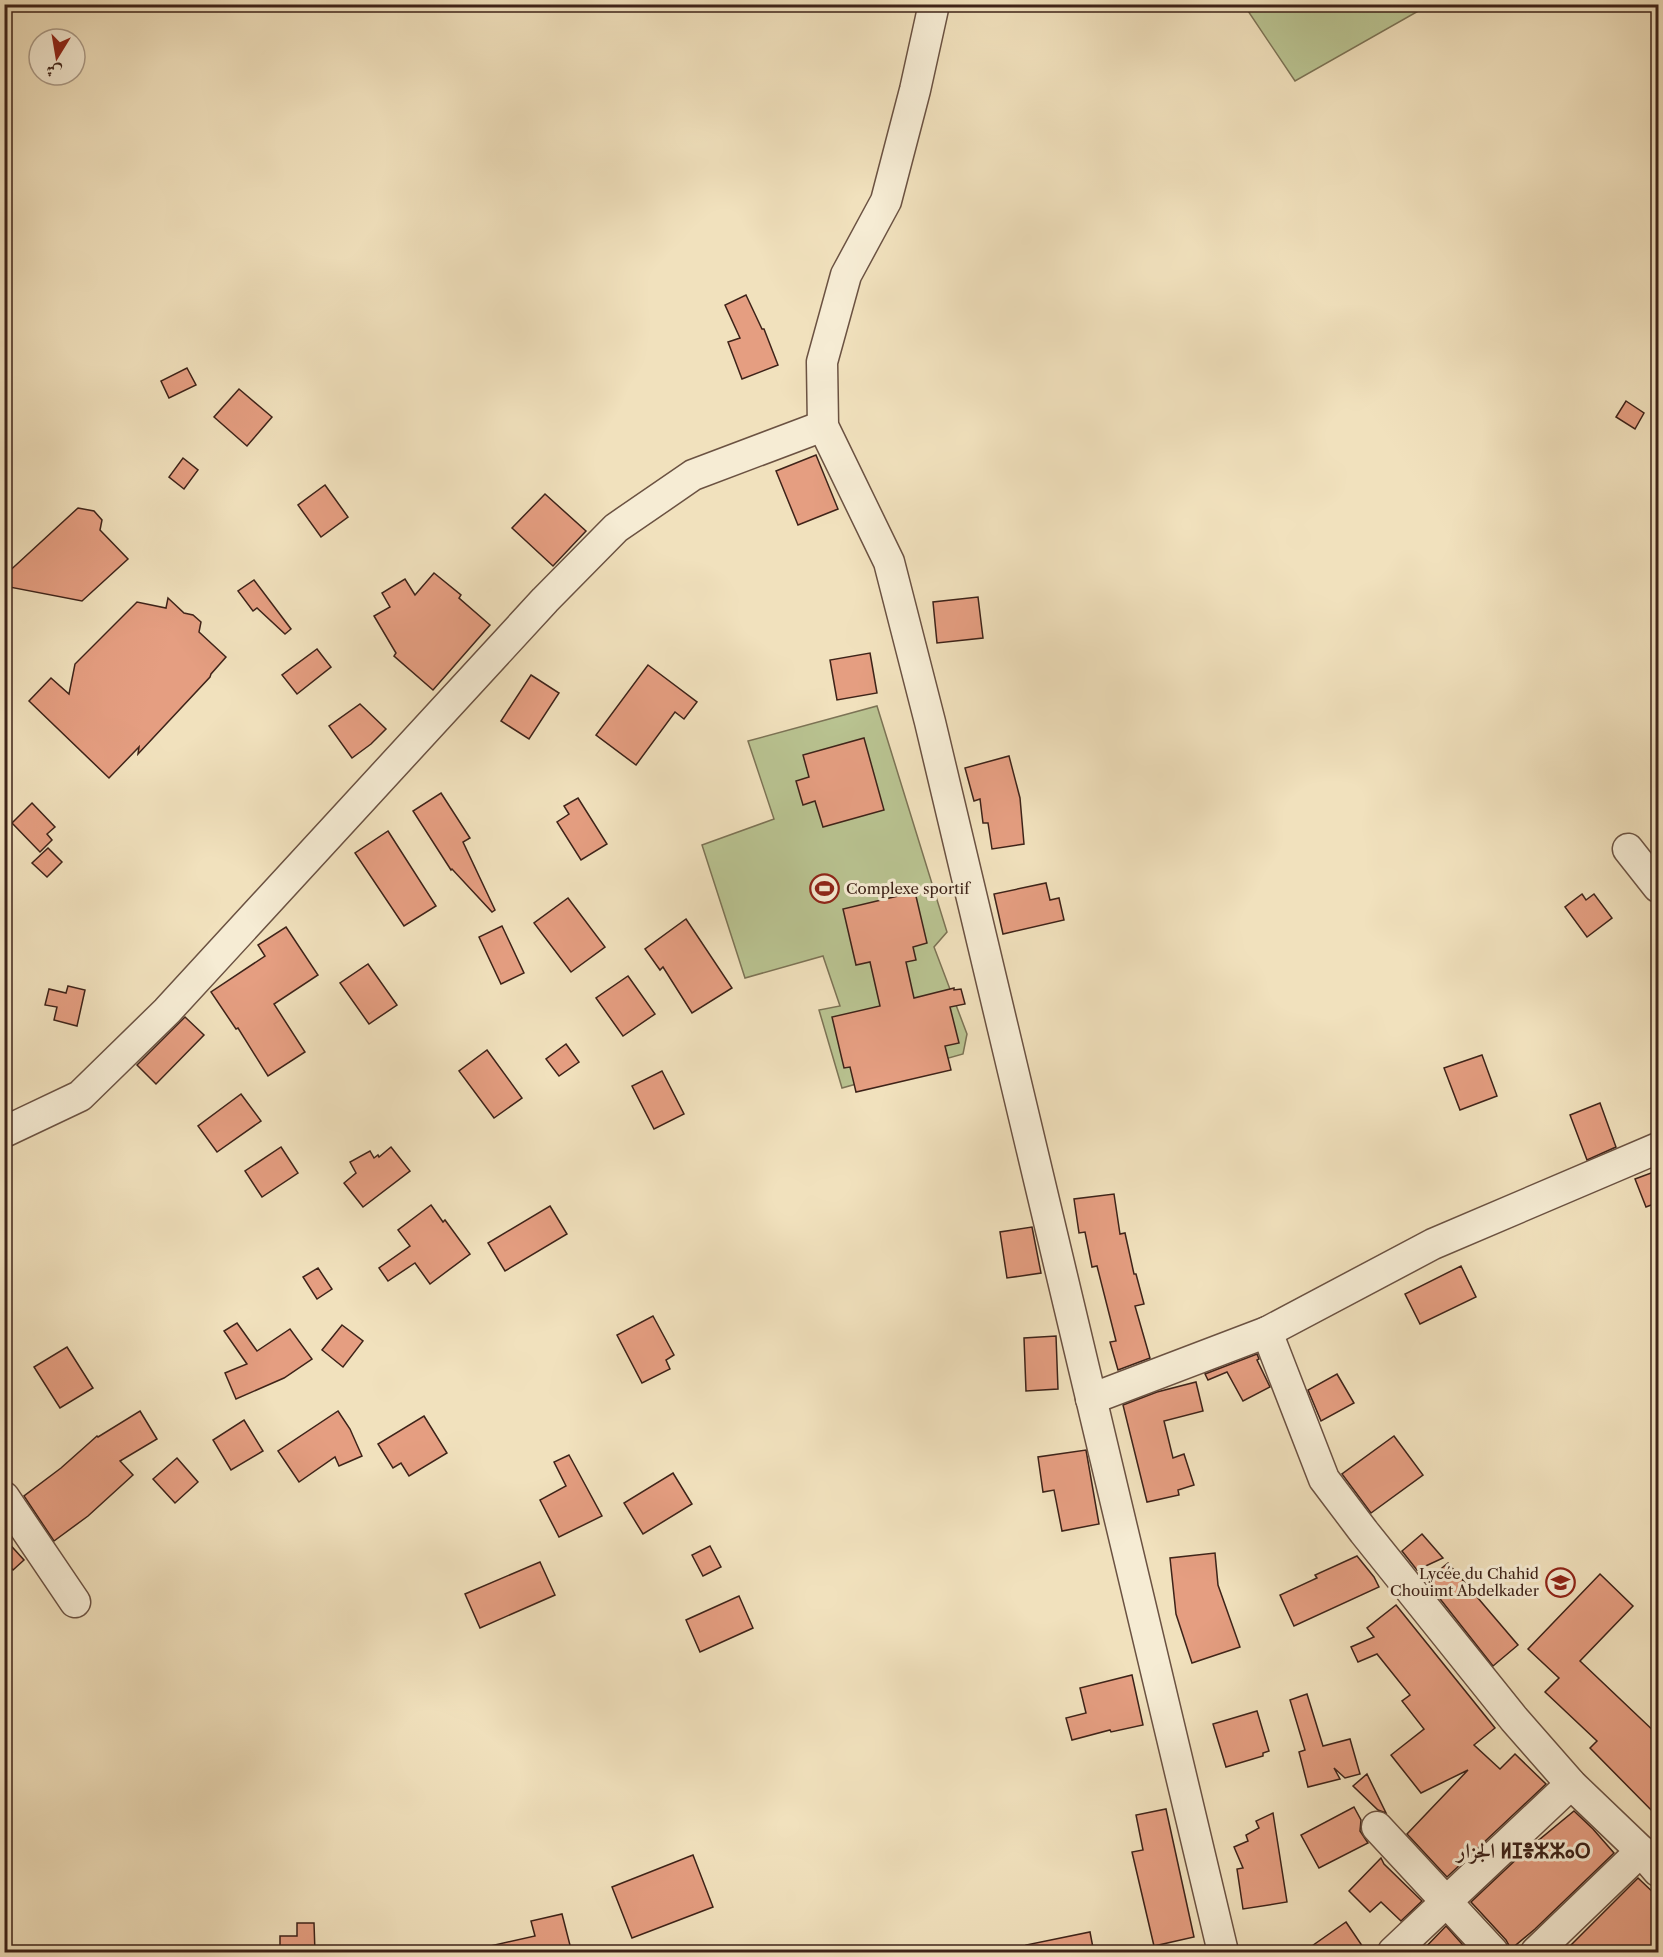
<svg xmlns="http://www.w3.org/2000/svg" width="1663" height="1957" font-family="'Libre Caslon Text',Amiri,'Noto Sans Tifinagh',serif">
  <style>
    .green { fill: #b9c391; stroke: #7c7355; stroke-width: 1.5 }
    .building { fill: #e59e81; stroke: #3e2319; stroke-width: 1.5 }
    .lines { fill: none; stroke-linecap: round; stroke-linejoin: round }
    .minor-casing { stroke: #6b5242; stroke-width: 33 }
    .minor { stroke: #f6ecd4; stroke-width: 30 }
    .labels { text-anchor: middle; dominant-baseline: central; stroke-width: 6; stroke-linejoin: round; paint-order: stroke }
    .poi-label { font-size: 15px; fill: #3e2319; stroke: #f6ecd4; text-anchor: start }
    .district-label { font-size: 21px; font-weight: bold; fill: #3e2319; stroke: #f6ecd4 }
  </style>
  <rect width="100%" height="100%" fill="#f1e1bd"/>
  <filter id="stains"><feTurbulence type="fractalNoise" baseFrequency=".00333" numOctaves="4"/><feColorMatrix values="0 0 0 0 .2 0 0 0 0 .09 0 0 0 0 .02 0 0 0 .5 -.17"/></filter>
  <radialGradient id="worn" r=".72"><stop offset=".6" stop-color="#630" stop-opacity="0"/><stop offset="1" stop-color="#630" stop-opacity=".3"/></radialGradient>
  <g class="green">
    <path d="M 1244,5 L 1429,5 L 1295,81 Z"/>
    <path d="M 877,706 L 947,932 L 934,947 L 967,1034 L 963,1054 L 842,1088 L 819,1010 L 840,1006 L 823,956 L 745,978 L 702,845 L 774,819 L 748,741 Z"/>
  </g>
  <g class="building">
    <path d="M 746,295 L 762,329 L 764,329 L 778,365 L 742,379 L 728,342 L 740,338 L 725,305 Z"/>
    <path d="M 187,368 L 196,385 L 169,398 L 161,381 Z"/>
    <path d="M 239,389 L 272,417 L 247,446 L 214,417 Z"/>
    <path d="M 1626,401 L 1644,413 L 1635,429 L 1616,417 Z"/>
    <path d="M 816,455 L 838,509 L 798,525 L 776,471 Z"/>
    <path d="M 183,458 L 198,470 L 184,489 L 169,477 Z"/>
    <path d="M 325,485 L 348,517 L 321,537 L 298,505 Z"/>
    <path d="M 545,494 L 586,531 L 553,566 L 512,528 Z"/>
    <path d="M 78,508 L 94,511 L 102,520 L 100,530 L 128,559 L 82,601 L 4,586 L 4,576 Z"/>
    <path d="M 434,573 L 461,595 L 459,598 L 490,625 L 433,690 L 394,656 L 396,653 L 374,616 L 390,607 L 382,593 L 405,579 L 415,595 Z"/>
    <path d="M 254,580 L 291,629 L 285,634 L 257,608 L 253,611 L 238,591 Z"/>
    <path d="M 978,597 L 983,638 L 937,643 L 933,602 Z"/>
    <path d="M 168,598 L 184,613 L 193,615 L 201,622 L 199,632 L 226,657 L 211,674 L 210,677 L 138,754 L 139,747 L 109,778 L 29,701 L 51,678 L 69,694 L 75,664 L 137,602 L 166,608 Z"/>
    <path d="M 317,649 L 331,667 L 297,694 L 282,675 Z"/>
    <path d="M 870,653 L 877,693 L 837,700 L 830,660 Z"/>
    <path d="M 648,665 L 697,702 L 684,719 L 675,712 L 636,765 L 596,735 Z"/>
    <path d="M 531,675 L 559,693 L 529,739 L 501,721 Z"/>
    <path d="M 360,704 L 386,729 L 371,744 L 352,758 L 329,726 Z"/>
    <path d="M 864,738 L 884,810 L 823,827 L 815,801 L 803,805 L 796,781 L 809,777 L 803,755 Z"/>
    <path d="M 1009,756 L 1020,798 L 1024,844 L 992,849 L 988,823 L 983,823 L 980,799 L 974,801 L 965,768 Z"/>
    <path d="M 441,793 L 470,838 L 463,842 L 495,910 L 492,912 L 452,869 L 451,870 L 413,811 Z"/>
    <path d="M 578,798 L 607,844 L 581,860 L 557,822 L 569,814 L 564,806 Z"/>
    <path d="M 32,803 L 55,827 L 47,834 L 52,840 L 40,852 L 12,823 Z"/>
    <path d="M 388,831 L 436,906 L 404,926 L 355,853 Z"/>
    <path d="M 48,848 L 62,862 L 47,877 L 32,863 Z"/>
    <path d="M 1046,883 L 1050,900 L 1059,898 L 1064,920 L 1003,934 L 994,894 Z"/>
    <path d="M 915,892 L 927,943 L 913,947 L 916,960 L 906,962 L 914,998 L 954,988 L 954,990 L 961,989 L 965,1004 L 950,1007 L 959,1043 L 945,1046 L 951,1070 L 856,1092 L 850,1067 L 844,1068 L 832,1017 L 880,1006 L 870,962 L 856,965 L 843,909 Z"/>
    <path d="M 1582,894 L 1586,900 L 1594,894 L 1612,918 L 1587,937 L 1565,907 Z"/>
    <path d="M 568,898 L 605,947 L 571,972 L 534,923 Z"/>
    <path d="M 686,919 L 732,988 L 692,1013 L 663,967 L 660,970 L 645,949 Z"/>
    <path d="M 502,926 L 524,973 L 501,984 L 479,937 Z"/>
    <path d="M 286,927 L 318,975 L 274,1004 L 305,1052 L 268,1076 L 238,1028 L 236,1029 L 211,992 L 265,956 L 258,945 Z"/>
    <path d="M 368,964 L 397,1005 L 369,1024 L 340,983 Z"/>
    <path d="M 628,976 L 655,1014 L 623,1036 L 596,998 Z"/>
    <path d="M 68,986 L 85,990 L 77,1026 L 54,1020 L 57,1007 L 45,1005 L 49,989 L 66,993 Z"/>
    <path d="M 185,1017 L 204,1035 L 156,1084 L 137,1065 Z"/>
    <path d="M 566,1044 L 579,1062 L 559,1076 L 546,1059 Z"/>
    <path d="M 487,1050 L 522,1098 L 494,1118 L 459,1071 Z"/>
    <path d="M 1482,1055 L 1497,1096 L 1460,1110 L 1444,1068 Z"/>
    <path d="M 662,1071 L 684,1114 L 654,1129 L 632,1086 Z"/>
    <path d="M 241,1094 L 261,1121 L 217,1152 L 198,1126 Z"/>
    <path d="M 1600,1103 L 1616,1147 L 1587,1160 L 1570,1115 Z"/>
    <path d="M 281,1147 L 298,1173 L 262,1197 L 245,1171 Z"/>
    <path d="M 391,1147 L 410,1171 L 363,1207 L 344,1183 L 356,1173 L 350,1162 L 370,1151 L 374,1158 L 378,1155 L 379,1157 Z"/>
    <path d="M 1659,1170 L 1659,1202 L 1646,1207 L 1635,1179 Z"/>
    <path d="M 1114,1194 L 1120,1234 L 1125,1233 L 1134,1274 L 1136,1274 L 1144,1304 L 1135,1306 L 1150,1358 L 1118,1370 L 1110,1342 L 1116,1341 L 1097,1266 L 1092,1267 L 1085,1232 L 1079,1233 L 1074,1199 Z"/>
    <path d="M 431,1205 L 443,1222 L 445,1220 L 470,1254 L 430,1284 L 415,1263 L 388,1281 L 379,1268 L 410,1246 L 398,1230 Z"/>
    <path d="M 550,1206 L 567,1234 L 505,1271 L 488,1243 Z"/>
    <path d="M 1032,1227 L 1041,1273 L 1007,1278 L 1000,1232 Z"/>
    <path d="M 1461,1266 L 1476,1297 L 1420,1324 L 1405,1294 Z"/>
    <path d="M 318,1268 L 332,1289 L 317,1299 L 303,1277 Z"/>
    <path d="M 653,1316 L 674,1355 L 666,1360 L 670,1369 L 642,1383 L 617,1335 Z"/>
    <path d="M 237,1323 L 257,1351 L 290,1329 L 312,1359 L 284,1378 L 236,1399 L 225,1373 L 247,1364 L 224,1331 Z"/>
    <path d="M 342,1325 L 363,1341 L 343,1367 L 322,1350 Z"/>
    <path d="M 1056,1336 L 1058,1389 L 1026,1391 L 1024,1338 Z"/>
    <path d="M 67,1347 L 93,1388 L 60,1408 L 34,1367 Z"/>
    <path d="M 1257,1354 L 1259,1359 L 1257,1360 L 1270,1387 L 1243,1401 L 1227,1372 L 1208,1380 L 1205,1374 Z"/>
    <path d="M 1337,1374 L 1354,1403 L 1321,1421 L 1308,1390 Z"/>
    <path d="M 1196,1382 L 1203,1411 L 1164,1421 L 1173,1458 L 1184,1454 L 1194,1485 L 1178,1490 L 1179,1495 L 1147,1502 L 1123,1405 L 1157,1392 Z"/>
    <path d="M 140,1411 L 157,1439 L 120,1461 L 133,1475 L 88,1516 L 54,1541 L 24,1496 L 61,1468 L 97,1436 L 98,1437 Z"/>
    <path d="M 338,1411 L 350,1429 L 362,1456 L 339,1466 L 335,1457 L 299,1482 L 278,1451 Z"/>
    <path d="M 424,1416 L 447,1453 L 409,1476 L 401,1463 L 393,1468 L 378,1444 Z"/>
    <path d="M 244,1420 L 263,1451 L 231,1470 L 213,1440 Z"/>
    <path d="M 1394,1436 L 1423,1475 L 1371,1513 L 1342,1474 Z"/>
    <path d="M 1086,1450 L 1099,1524 L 1062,1531 L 1054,1490 L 1043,1492 L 1038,1457 Z"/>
    <path d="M 569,1455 L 602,1516 L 559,1537 L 540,1500 L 566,1486 L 554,1462 Z"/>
    <path d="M 177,1458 L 198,1482 L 175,1503 L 153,1479 Z"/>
    <path d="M 673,1473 L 692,1504 L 643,1534 L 624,1503 Z"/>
    <path d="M 1422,1534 L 1443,1558 L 1417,1570 L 1402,1551 Z"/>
    <path d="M 4,1538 L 24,1560 L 13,1570 L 4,1561 Z"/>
    <path d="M 710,1546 L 721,1567 L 703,1576 L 692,1555 Z"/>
    <path d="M 1215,1553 L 1218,1585 L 1240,1647 L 1192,1663 L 1176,1614 L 1170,1558 Z"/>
    <path d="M 1357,1556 L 1374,1577 L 1379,1587 L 1294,1626 L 1280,1595 L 1317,1578 L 1315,1575 Z"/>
    <path d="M 540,1562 L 555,1595 L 480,1628 L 465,1594 Z"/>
    <path d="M 1448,1563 L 1518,1645 L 1493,1666 L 1426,1581 Z"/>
    <path d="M 1600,1574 L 1633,1606 L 1580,1661 L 1659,1736 L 1659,1818 L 1590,1748 L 1597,1741 L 1545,1692 L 1559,1678 L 1528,1649 Z"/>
    <path d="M 739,1596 L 753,1628 L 700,1652 L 686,1620 Z"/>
    <path d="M 1396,1605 L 1495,1728 L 1474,1745 L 1500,1769 L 1515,1754 L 1546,1784 L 1447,1877 L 1407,1834 L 1468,1770 L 1421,1793 L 1391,1755 L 1424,1729 L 1402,1701 L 1410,1695 L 1377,1654 L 1358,1662 L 1351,1647 L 1374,1637 L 1367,1628 Z"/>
    <path d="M 1132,1675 L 1143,1725 L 1111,1732 L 1110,1730 L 1072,1740 L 1066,1718 L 1086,1713 L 1080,1688 Z"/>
    <path d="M 1307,1694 L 1323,1746 L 1350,1739 L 1360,1774 L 1345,1778 L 1334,1768 L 1340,1779 L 1308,1787 L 1299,1752 L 1305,1750 L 1290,1700 Z"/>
    <path d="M 1257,1711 L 1269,1751 L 1263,1753 L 1263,1756 L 1226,1767 L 1213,1724 Z"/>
    <path d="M 1367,1774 L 1386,1813 L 1378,1810 L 1353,1786 Z"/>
    <path d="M 1354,1807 L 1361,1820 L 1360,1831 L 1368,1843 L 1319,1868 L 1301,1835 Z"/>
    <path d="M 1166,1809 L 1194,1937 L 1154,1946 L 1132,1852 L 1143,1850 L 1136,1815 Z"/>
    <path d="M 1574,1811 L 1593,1829 L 1614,1853 L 1535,1929 L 1511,1949 L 1506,1940 L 1471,1902 L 1522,1854 Z"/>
    <path d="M 1273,1813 L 1287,1902 L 1243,1909 L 1237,1869 L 1243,1868 L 1234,1847 L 1248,1841 L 1246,1835 L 1259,1828 L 1256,1821 Z"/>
    <path d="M 693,1855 L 713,1907 L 632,1938 L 612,1887 Z"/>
    <path d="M 1381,1858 L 1384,1864 L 1422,1901 L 1401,1921 L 1381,1902 L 1370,1912 L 1349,1891 Z"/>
    <path d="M 1638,1878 L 1659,1898 L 1659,1947 L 1654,1953 L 1563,1953 Z"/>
    <path d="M 562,1914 L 572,1953 L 491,1953 L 490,1946 L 535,1936 L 531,1921 Z"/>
    <path d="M 1346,1922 L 1367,1953 L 1302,1953 Z"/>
    <path d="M 297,1923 L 314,1923 L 315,1953 L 280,1953 L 280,1936 L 297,1936 Z"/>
    <path d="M 1446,1926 L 1470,1953 L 1420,1953 Z"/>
    <path d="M 1090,1932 L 1094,1953 L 1027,1953 L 1026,1945 Z"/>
  </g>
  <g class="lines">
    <defs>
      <g id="minor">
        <path d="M 934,4 L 915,90 L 886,201 L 846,275 L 822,362 L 823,426 L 889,562 L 930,722 L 1223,1952"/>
        <path d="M 1628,849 L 1658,887"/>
        <path d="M 4,1132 L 80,1096 L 167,1011 L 545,600 L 616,528 L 693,475 L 823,426"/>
        <path d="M 1267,1332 L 1324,1479 L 1364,1532 L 1514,1719 L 1571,1784 L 1641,1851 L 1658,1871"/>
        <path d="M 1091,1399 L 1267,1332 L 1433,1244 L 1658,1148"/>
        <path d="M 4,1497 L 75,1602"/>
        <path d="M 1377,1827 L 1493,1952"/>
        <path d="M 1393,1952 L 1571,1784"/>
        <path d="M 1536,1952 L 1641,1851"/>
      </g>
    </defs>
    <use href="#minor" class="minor-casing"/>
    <use href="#minor" class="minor"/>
  </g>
  <defs>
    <symbol id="stadium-ring" viewBox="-11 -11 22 22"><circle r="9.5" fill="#f6ecd4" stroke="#8f2418" stroke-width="1.5"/><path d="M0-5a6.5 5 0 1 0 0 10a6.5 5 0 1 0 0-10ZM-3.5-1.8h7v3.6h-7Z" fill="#8f2418"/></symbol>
    <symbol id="school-ring" viewBox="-11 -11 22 22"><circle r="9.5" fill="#f6ecd4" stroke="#8f2418" stroke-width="1.5"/><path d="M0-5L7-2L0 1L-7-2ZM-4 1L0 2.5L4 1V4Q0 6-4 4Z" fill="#8f2418"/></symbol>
  </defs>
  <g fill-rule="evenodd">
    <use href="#stadium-ring" x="808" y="872" width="33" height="33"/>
    <use href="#school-ring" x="1544" y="1566" width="33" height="33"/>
  </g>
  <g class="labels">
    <g class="poi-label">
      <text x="846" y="888">Complexe sportif</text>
      <text x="1539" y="1573" text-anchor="end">Lycée du Chahid<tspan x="1539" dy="17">Chouimt Abdelkader</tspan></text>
    </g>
    <g class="district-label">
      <text x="1524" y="1850">الجزار ⵍⵊⴻⵣⵣⴰⵔ</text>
    </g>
  </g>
  <rect width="1663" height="1957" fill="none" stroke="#f1e1bd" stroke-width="24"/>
  <rect x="6" y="6" width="1651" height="1945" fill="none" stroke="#3e2319" stroke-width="3"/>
  <rect x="12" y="12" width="1639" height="1933" fill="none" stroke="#3e2319" stroke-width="1.5"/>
  <g transform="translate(57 57) rotate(191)"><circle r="28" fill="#f6ecd4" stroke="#ac9c89" stroke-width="1.5"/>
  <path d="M0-4.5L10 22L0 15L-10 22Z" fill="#8f2418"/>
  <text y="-9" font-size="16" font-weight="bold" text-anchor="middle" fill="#3e2319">ش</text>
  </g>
  <rect width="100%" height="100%" filter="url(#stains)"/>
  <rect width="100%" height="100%" fill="url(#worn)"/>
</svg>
